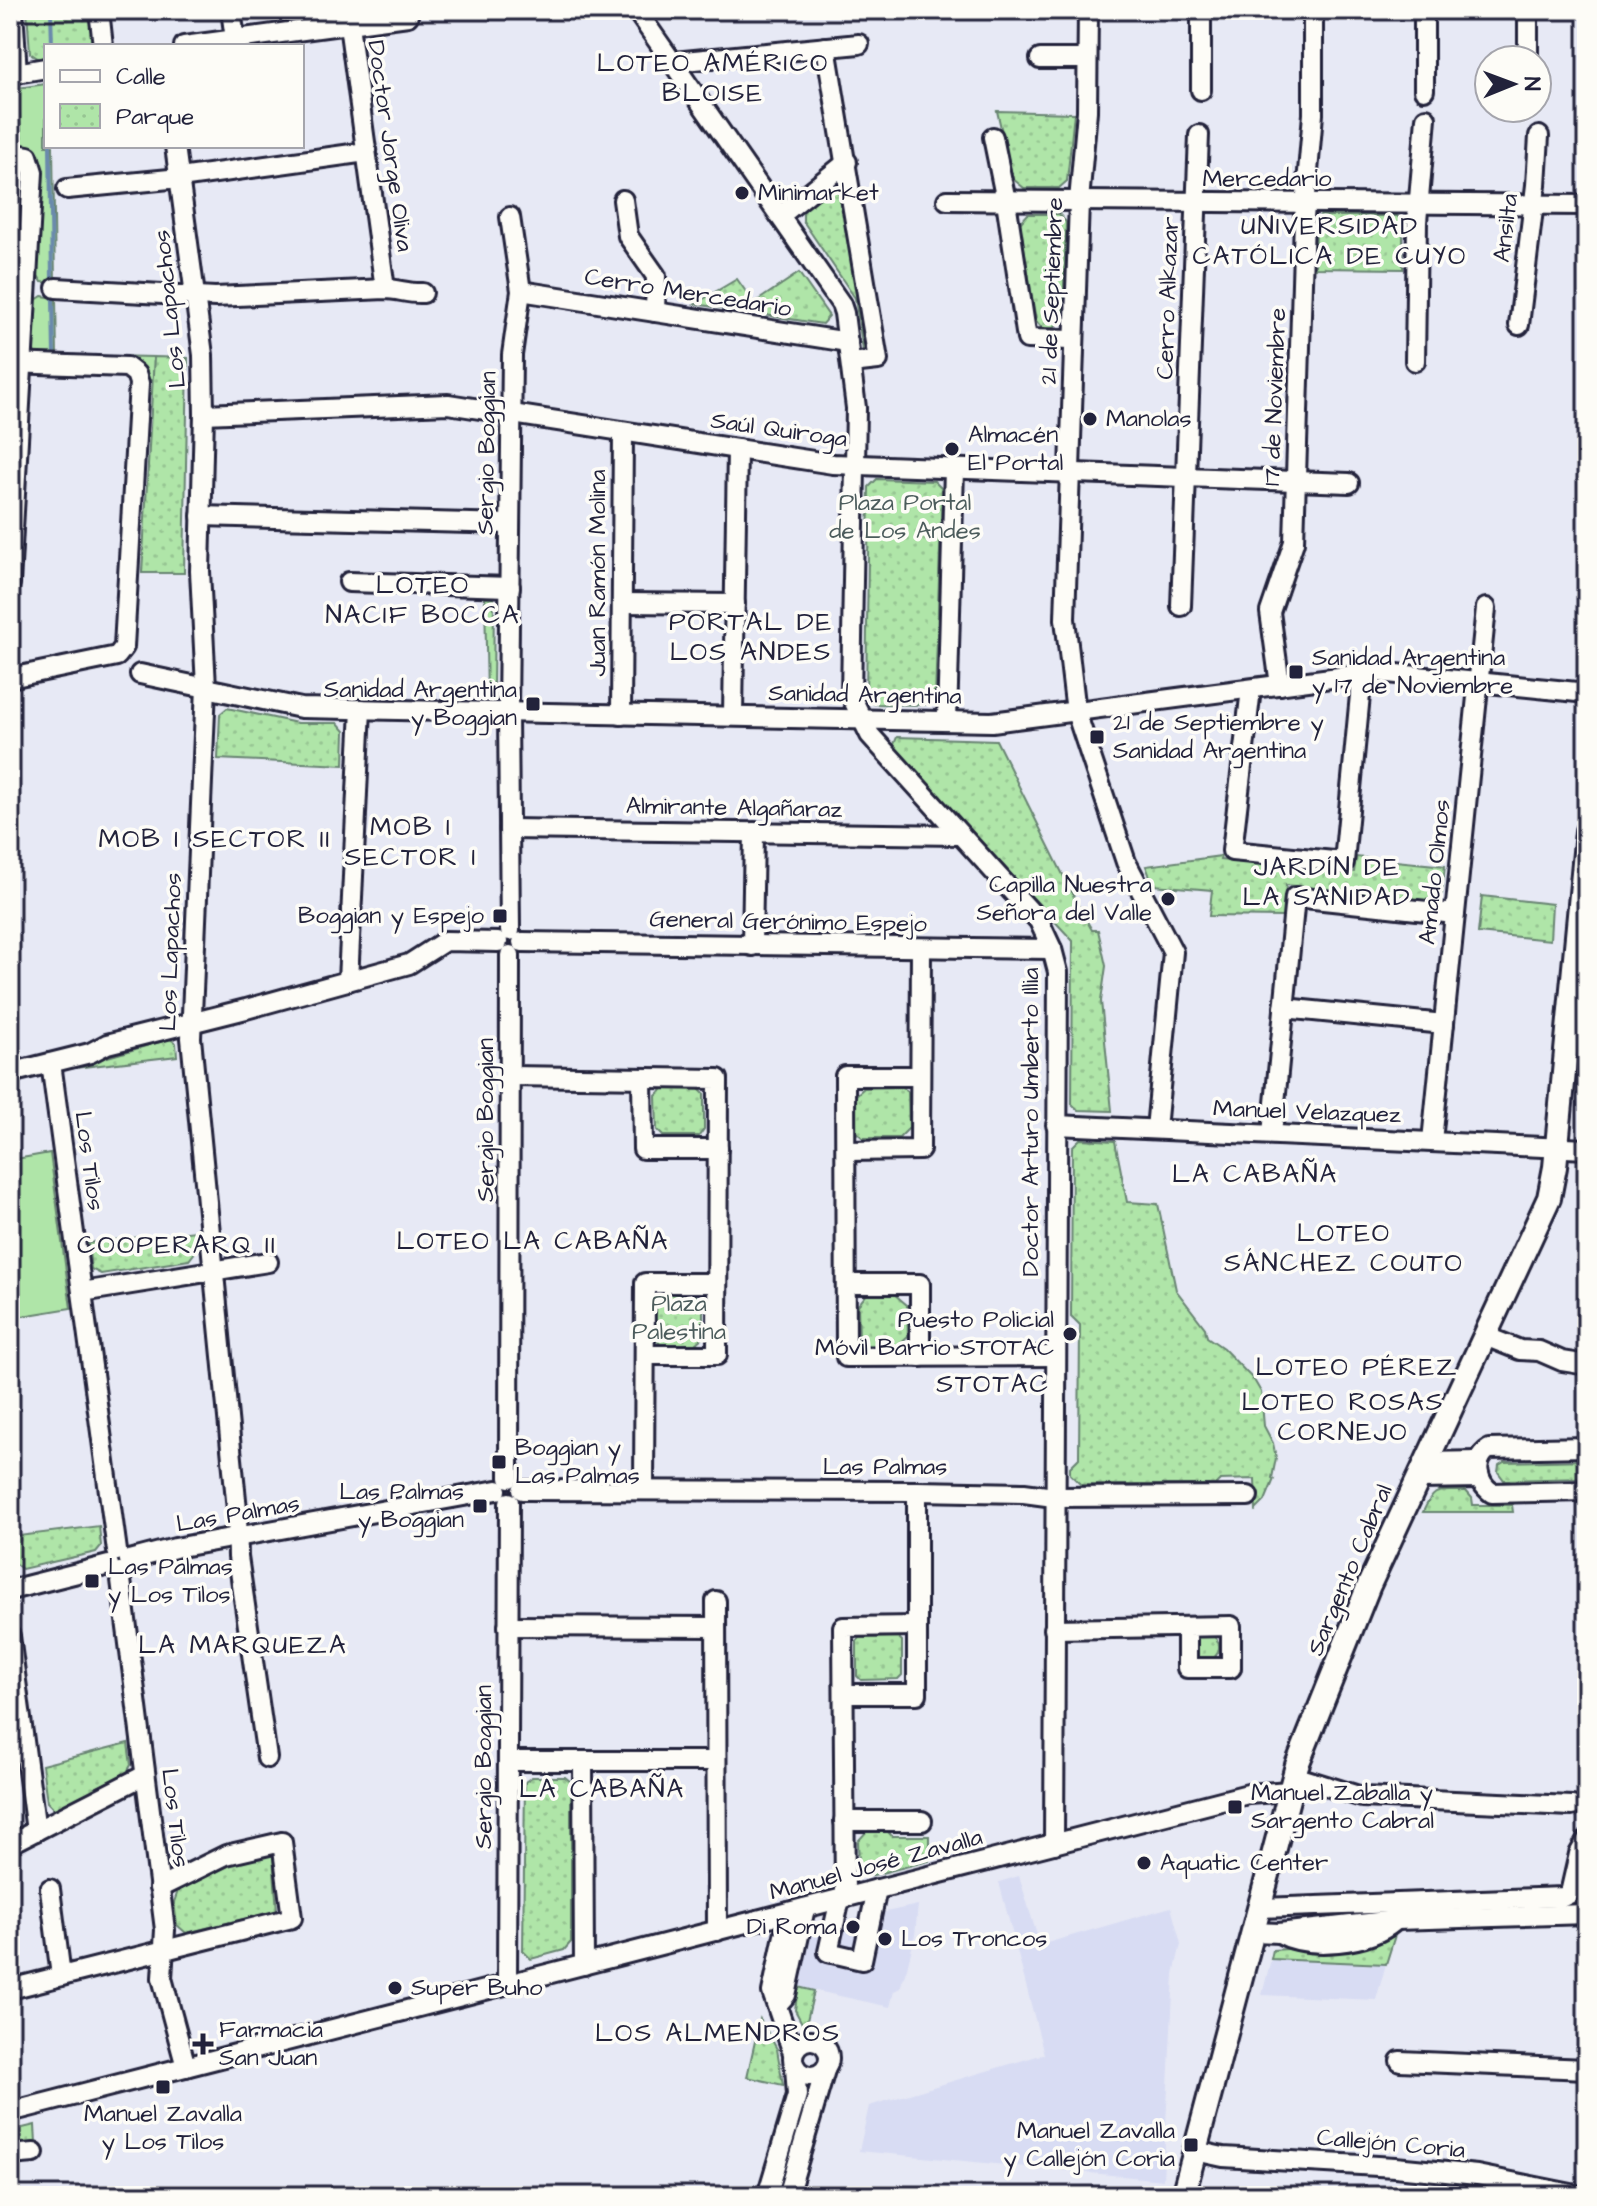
<svg xmlns="http://www.w3.org/2000/svg" width="1597" height="2206" font-family="'Architects Daughter',sans-serif">
  <style>
    .built { fill: #d8dcf3 }
    .grass { fill: #afe5a8; stroke: #688472; stroke-width: 2 }
    .park { fill: url(#park-dots); stroke: #688472; stroke-width: 2 }
    .lines { fill: none; stroke-linecap: round; stroke-linejoin: round }
    .stream { stroke: #6a8aac; stroke-width: 4 }
    .minor-casing { stroke: #22223b; stroke-width: 24 }
    .major-casing { stroke: #22223b; stroke-width: 28 }
    .minor { stroke: #fdfcf7; stroke-width: 18 }
    .major { stroke: #fdfcf7; stroke-width: 22 }
    .poi-dot { fill: #22223b; stroke: #fdfcf7; stroke-width: 3 }
    .labels { text-anchor: middle; dominant-baseline: central; stroke-width: 7; stroke-linejoin: round; paint-order: stroke }
    .street-label { font-size: 24px; fill: #22223b; stroke: #fdfcf7 }
    .poi-label { font-size: 24px; fill: #22223b; stroke: #fdfcf7; text-anchor: start }
    .park-label { font-size: 24px; fill: #4c5c5c; stroke: #fdfcf7 }
    .neighbourhood-label { font-size: 26px; letter-spacing: 2px; fill: #22223b; stroke: #fdfcf7 }
  </style>
  <defs>
    <pattern id="park-dots" width="8" height="8" patternUnits="userSpaceOnUse" patternTransform="scale(2)"><rect width="8" height="8" fill="#afe5a8"/><path d="M2 2h.1M6 6h.1" fill="none" stroke="#96c492" stroke-width="1.8" stroke-linecap="round"/></pattern>
  </defs>
  <rect width="100%" height="100%" fill="#e7e9f5"/>
  <filter id="ink" filterUnits="userSpaceOnUse"><feTurbulence type="fractalNoise" baseFrequency=".0125" numOctaves="2"/><feDisplacementMap in="SourceGraphic" scale="16" xChannelSelector="R" yChannelSelector="G"/><feConvolveMatrix kernelMatrix="1 2 1 2 8 2 1 2 1" color-interpolation-filters="sRGB"/></filter>
  <g filter="url(#ink)">
    <g class="built">
      <path d="M 1019,1876 L 1040,1945 L 1171,1907 L 1181,1944 L 1174,1974 L 1163,2180 L 859,2151 L 869,2106 L 1044,2054 L 999,1882 Z"/>
      <path d="M 918,1905 L 915,1935 L 907,1968 L 900,1988 L 894,1991 L 890,2007 L 794,1986 L 807,1929 Z"/>
      <path d="M 1271,1959 L 1386,1964 L 1376,2000 L 1262,1995 Z"/>
    </g>
    <g class="grass">
      <path d="M 46,84 L 46,146 L 53,146 L 55,283 L 42,282 L 37,274 L 42,163 L 34,151 L 10,144 L 22,143 L 17,88 Z"/>
      <path d="M 42,296 L 56,298 L 57,355 L 154,357 L 153,381 L 147,379 L 144,372 L 37,358 L 33,348 L 36,300 Z"/>
      <path d="M 485,598 L 494,599 L 493,690 L 487,696 Z"/>
      <path d="M 50,1153 L 71,1308 L 10,1318 L 10,1160 Z"/>
    </g>
    <g class="park">
      <path d="M 27,10 L 90,10 L 95,44 L 46,46 L 46,58 L 39,59 L 30,53 Z"/>
      <path d="M 997,111 L 1074,113 L 1067,181 L 1059,188 L 1024,188 L 1013,179 Z"/>
      <path d="M 835,184 L 842,189 L 865,351 L 863,350 L 855,298 L 803,221 L 803,211 Z"/>
      <path d="M 1028,214 L 1059,214 L 1066,222 L 1063,318 L 1054,328 L 1042,328 L 1036,321 L 1020,223 Z"/>
      <path d="M 1320,216 L 1397,216 L 1403,221 L 1403,269 L 1315,268 L 1316,219 Z"/>
      <path d="M 799,273 L 829,316 L 822,324 L 695,304 L 737,279 L 754,303 Z"/>
      <path d="M 154,357 L 188,358 L 184,573 L 142,573 Z"/>
      <path d="M 877,479 L 934,481 L 942,489 L 935,698 L 925,705 L 873,704 L 866,697 L 869,487 Z"/>
      <path d="M 227,708 L 297,723 L 338,723 L 345,731 L 344,765 L 218,759 L 220,714 Z"/>
      <path d="M 897,737 L 996,740 L 1081,911 L 1092,930 L 1098,930 L 1106,966 L 1101,1001 L 1112,1111 L 1078,1110 L 1072,1104 L 1073,941 L 893,747 Z"/>
      <path d="M 1221,856 L 1220,860 L 1354,872 L 1356,857 L 1445,866 L 1442,894 L 1431,901 L 1286,885 L 1283,917 L 1209,916 L 1212,890 L 1153,885 L 1146,866 Z"/>
      <path d="M 1482,896 L 1552,904 L 1550,940 L 1478,933 Z"/>
      <path d="M 170,1039 L 176,1043 L 177,1056 L 66,1069 Z"/>
      <path d="M 902,1087 L 908,1092 L 909,1128 L 899,1138 L 863,1138 L 856,1132 L 856,1095 L 864,1088 Z"/>
      <path d="M 663,1089 L 699,1089 L 704,1094 L 704,1129 L 699,1136 L 663,1136 L 657,1130 L 656,1096 Z"/>
      <path d="M 1080,1139 L 1115,1141 L 1127,1202 L 1158,1204 L 1176,1290 L 1205,1328 L 1207,1337 L 1223,1348 L 1254,1380 L 1261,1392 L 1264,1426 L 1273,1443 L 1276,1458 L 1272,1478 L 1274,1479 L 1265,1501 L 1256,1510 L 1255,1479 L 1220,1480 L 1215,1485 L 1081,1485 L 1070,1474 L 1070,1467 L 1079,1458 L 1080,1325 L 1071,1316 L 1072,1147 Z"/>
      <path d="M 195,1231 L 196,1251 L 189,1260 L 101,1274 L 91,1269 L 88,1243 Z"/>
      <path d="M 664,1292 L 691,1292 L 703,1303 L 703,1337 L 695,1344 L 660,1344 L 654,1337 L 654,1302 Z"/>
      <path d="M 867,1294 L 894,1294 L 907,1305 L 908,1336 L 898,1345 L 863,1345 L 859,1340 L 858,1305 Z"/>
      <path d="M 1587,1460 L 1587,1478 L 1504,1480 L 1498,1472 L 1499,1465 L 1504,1462 Z"/>
      <path d="M 1466,1491 L 1472,1498 L 1473,1505 L 1512,1505 L 1513,1512 L 1423,1512 C 1435,1485 1439,1492 1466,1491 Z"/>
      <path d="M 99,1526 L 101,1546 L 96,1552 L 22,1569 L 14,1563 L 10,1537 Z"/>
      <circle cx="1206" cy="1647" r="13"/>
      <path d="M 898,1637 L 902,1641 L 902,1675 L 898,1679 L 861,1680 L 857,1676 L 857,1641 L 860,1638 Z"/>
      <path d="M 128,1743 L 131,1765 L 127,1772 L 55,1810 L 47,1802 L 42,1765 Z"/>
      <path d="M 532,1777 L 565,1777 L 571,1782 L 571,1942 L 564,1950 L 531,1959 L 523,1951 L 525,1782 Z"/>
      <path d="M 868,1830 L 886,1830 L 892,1836 L 929,1836 L 929,1861 L 870,1876 L 859,1868 L 858,1841 Z"/>
      <path d="M 270,1854 L 273,1856 L 277,1911 L 186,1933 L 177,1925 L 174,1902 L 178,1891 L 229,1865 Z"/>
      <path d="M 1396,1932 L 1386,1964 L 1271,1959 L 1273,1950 L 1371,1943 Z"/>
      <path d="M 798,1987 L 814,1991 L 805,2029 L 795,2010 Z"/>
      <path d="M 760,2019 L 777,2049 L 783,2085 L 747,2077 Z"/>
      <path d="M 35,2125 L 36,2144 L 10,2146 L 10,2131 Z"/>
    </g>
    <g class="lines">
      <g class="stream">
        <path d="M 51,10 L 52,46"/>
        <path d="M 50,146 L 52,281"/>
        <path d="M 53,300 L 54,357"/>
      </g>
      <defs>
        <g id="minor">
          <path d="M 13,10 L 17,73"/>
          <path d="M 99,10 L 103,46"/>
          <path d="M 231,10 L 235,39"/>
          <path d="M 347,10 L 385,289"/>
          <path d="M 636,10 L 841,304 L 844,313 L 856,408 L 851,696 L 870,735 L 1039,921 L 1052,949 L 1058,972 L 1054,1844"/>
          <path d="M 1088,10 L 1087,111 L 1079,201 L 1065,619 L 1076,712 L 1126,862 L 1173,952 L 1156,1129"/>
          <path d="M 184,46 L 408,16"/>
          <path d="M 826,47 L 878,360 L 851,363"/>
          <path d="M 1040,59 L 1087,59"/>
          <path d="M 1528,60 L 1528,10"/>
          <path d="M 674,62 L 859,44"/>
          <path d="M 10,74 L 46,68"/>
          <path d="M 1201,90 L 1201,10"/>
          <path d="M 1424,90 L 1424,10"/>
          <path d="M 993,137 L 1006,201 L 1027,339 L 1074,340"/>
          <path d="M 175,146 L 203,355 L 204,414 L 200,571 L 206,687 L 191,1038 L 237,1510 L 238,1557 L 267,1758"/>
          <path d="M 10,153 L 28,156 L 33,172 L 10,583"/>
          <path d="M 67,189 L 180,178 L 366,152"/>
          <path d="M 623,200 L 628,236 L 656,276 L 655,312"/>
          <path d="M 947,200 L 1587,205"/>
          <path d="M 780,216 L 847,162"/>
          <path d="M 510,217 L 521,291 L 512,355 L 508,713 L 510,931"/>
          <path d="M 56,288 L 215,297 L 385,289 C 398,289 409,294 423,293"/>
          <path d="M 521,291 L 848,342"/>
          <path d="M 1519,325 L 1536,185 L 1539,136"/>
          <path d="M 1415,361 L 1417,222 L 1426,118"/>
          <path d="M 10,363 L 127,367 L 136,374 L 139,383 L 124,647 L 117,656 L 10,678"/>
          <path d="M 204,414 L 448,404 L 833,464 L 1349,483"/>
          <path d="M 201,516 L 510,524"/>
          <path d="M 349,582 L 510,587"/>
          <path d="M 622,603 L 735,604"/>
          <path d="M 1181,606 L 1199,135"/>
          <path d="M 140,674 L 301,708 L 992,722 L 1377,672 L 1587,693"/>
          <path d="M 1280,685 L 1270,612 L 1294,542 L 1304,218 L 1313,114 L 1313,10"/>
          <path d="M 1251,689 L 1232,851 L 1344,862 L 1362,674"/>
          <path d="M 621,715 L 623,432"/>
          <path d="M 733,716 L 737,449"/>
          <path d="M 947,721 L 954,469"/>
          <path d="M 509,829 L 959,835"/>
          <path d="M 522,942 L 1052,949"/>
          <path d="M 752,946 L 754,832"/>
          <path d="M 348,981 L 361,709"/>
          <path d="M 1284,1008 L 1444,1024"/>
          <path d="M 51,1063 L 117,1551"/>
          <path d="M 10,1073 L 90,1053 L 107,1044 L 246,1009 L 409,964 L 445,941 L 498,942"/>
          <path d="M 510,1076 L 718,1079 L 717,1355 L 645,1355"/>
          <path d="M 920,1076 L 845,1076 L 846,1357 L 1055,1356"/>
          <path d="M 642,1078 L 643,1149 L 718,1149"/>
          <path d="M 1056,1125 L 1587,1149"/>
          <path d="M 1272,1134 L 1295,897 L 1455,914"/>
          <path d="M 1432,1141 L 1486,608"/>
          <path d="M 846,1151 L 920,1150 L 921,948"/>
          <path d="M 846,1284 L 920,1284 L 920,1357"/>
          <path d="M 82,1292 L 268,1262"/>
          <path d="M 1485,1336 L 1520,1350 L 1539,1351 L 1562,1361 L 1587,1365"/>
          <path d="M 1587,1447 L 1489,1449 C 1472,1460 1477,1482 1492,1493 L 1587,1491"/>
          <path d="M 1426,1462 L 1479,1461"/>
          <path d="M 509,1478 L 510,955"/>
          <path d="M 1419,1479 L 1480,1478"/>
          <path d="M 522,1490 L 917,1491 L 1024,1493 L 1054,1497 L 1248,1496"/>
          <path d="M 644,1490 L 645,1283 L 717,1283"/>
          <path d="M 129,1560 L 175,1548 L 497,1490"/>
          <path d="M 120,1572 L 165,1930 L 162,1978 L 186,2067"/>
          <path d="M 10,1590 L 109,1565"/>
          <path d="M 716,1601 L 717,1931"/>
          <path d="M 508,1626 L 716,1627"/>
          <path d="M 1054,1629 L 1231,1626 L 1231,1668 L 1187,1668 L 1187,1627"/>
          <path d="M 10,1636 L 36,1831"/>
          <path d="M 844,1694 L 917,1694 L 917,1491"/>
          <path d="M 508,1761 L 716,1761"/>
          <path d="M 583,1761 L 584,1965"/>
          <path d="M 1294,1776 L 1362,1797 L 1572,1806"/>
          <path d="M 844,1821 L 922,1821"/>
          <path d="M 10,1844 L 145,1775"/>
          <path d="M 50,1889 L 61,1976"/>
          <path d="M 845,1898 L 843,1627 L 917,1626"/>
          <path d="M 840,1899 L 828,1952 L 862,1960 L 877,1889"/>
          <path d="M 1259,1908 L 1563,1897 L 1569,1894 L 1571,1889 L 1579,1854 L 1587,1840"/>
          <path d="M 789,1912 L 772,1992 L 793,2053"/>
          <path d="M 1253,1932 L 1279,1933 L 1396,1920 L 1587,1914"/>
          <path d="M 1279,1933 C 1309,1950 1368,1944 1394,1922"/>
          <path d="M 507,1984 L 509,1502"/>
          <path d="M 10,1989 L 292,1918 L 282,1842 L 226,1855 L 159,1888"/>
          <path d="M 778,2004 L 786,1995 L 805,1908"/>
          <circle cx="811" cy="2058" r="18"/>
          <path d="M 1400,2061 L 1587,2069"/>
          <path d="M 10,2112 L 1248,1794 L 1290,1791"/>
          <path d="M 1195,2151 L 1223,2157 L 1395,2167 L 1477,2175 L 1581,2196"/>
          <path d="M 10,2155 L 34,2153"/>
          <path d="M 767,2196 L 797,2095 L 795,2067"/>
          <path d="M 788,2196 L 825,2070"/>
        </g>
        <path id="major" d="M 1183,2196 L 1297,1765 L 1369,1585 L 1549,1198 L 1555,1167 L 1587,831"/>
      </defs>
      <use href="#minor" class="minor-casing"/>
      <use href="#major" class="major-casing"/>
      <use href="#minor" class="minor"/>
      <use href="#major" class="major"/>
    </g>
  </g>
  <g class="poi-dot">
    <circle cx="742" cy="193" r="8"/>
    <circle cx="1090" cy="419" r="8"/>
    <circle cx="952" cy="449" r="8"/>
    <rect x="1288" y="664" width="16" height="16" rx="4"/>
    <rect x="525" y="696" width="16" height="16" rx="4"/>
    <rect x="1089" y="729" width="16" height="16" rx="4"/>
    <circle cx="1168" cy="899" r="8"/>
    <rect x="492" y="908" width="16" height="16" rx="4"/>
    <circle cx="1070" cy="1334" r="8"/>
    <rect x="491" y="1454" width="16" height="16" rx="4"/>
    <rect x="472" y="1498" width="16" height="16" rx="4"/>
    <rect x="84" y="1573" width="16" height="16" rx="4"/>
    <rect x="1227" y="1799" width="16" height="16" rx="4"/>
    <circle cx="1144" cy="1863" r="8"/>
    <circle cx="853" cy="1927" r="8"/>
    <circle cx="885" cy="1939" r="8"/>
    <circle cx="395" cy="1988" r="8"/>
    <path d="M199 2032h8v8h8v8h-8v8h-8v-8h-8v-8h8z"/>
    <rect x="155" y="2079" width="16" height="16" rx="4"/>
    <rect x="1183" y="2137" width="16" height="16" rx="4"/>
  </g>
  <g class="labels">
    <g class="street-label">
      <text transform="translate(390 146) rotate(82)">Doctor Jorge Oliva</text>
      <text x="1267" y="179">Mercedario</text>
      <text transform="translate(1506 228) rotate(-83)">Ansilta</text>
      <text transform="translate(1052 291) rotate(-88)">21 de Septiembre</text>
      <text transform="translate(688 293) rotate(9)">Cerro Mercedario</text>
      <text transform="translate(1168 298) rotate(-88)">Cerro Alkazar</text>
      <text transform="translate(170 309) rotate(-96)">Los Lapachos</text>
      <text transform="translate(1275 397) rotate(-88)">17 de Noviembre</text>
      <text transform="translate(779 430) rotate(8)">Saúl Quiroga</text>
      <text transform="translate(487 453) rotate(-89)">Sergio Boggian</text>
      <text transform="translate(598 573) rotate(-90)">Juan Ramón Molina</text>
      <text transform="translate(865 695) rotate(1)">Sanidad Argentina</text>
      <text transform="translate(734 808) rotate(1)">Almirante Algañaraz</text>
      <text transform="translate(1435 872) rotate(-84)">Amado Olmos</text>
      <text transform="translate(788 922) rotate(1)">General Gerónimo Espejo</text>
      <text transform="translate(171 952) rotate(-88)">Los Lapachos</text>
      <text transform="translate(1307 1112) rotate(2)">Manuel Velazquez</text>
      <text transform="translate(486 1120) rotate(-90)">Sergio Boggian</text>
      <text transform="translate(1031 1122) rotate(-90)">Doctor Arturo Umberto Illia</text>
      <text transform="translate(89 1161) rotate(82)">Los Tilos</text>
      <text x="885" y="1467">Las Palmas</text>
      <text transform="translate(238 1514) rotate(-10)">Las Palmas</text>
      <text transform="translate(1350 1570) rotate(-67)">Sargento Cabral</text>
      <text transform="translate(484 1767) rotate(-90)">Sergio Boggian</text>
      <text transform="translate(175 1818) rotate(83)">Los Tilos</text>
      <text transform="translate(876 1865) rotate(-15)">Manuel José Zavalla</text>
      <text transform="translate(1391 2144) rotate(5)">Callejón Coria</text>
    </g>
    <g class="poi-label">
      <text x="758" y="193">Minimarket</text>
      <text x="1106" y="419">Manolas</text>
      <text x="968" y="435">Almacén<tspan x="968" dy="28">El Portal</tspan></text>
      <text x="1312" y="658">Sanidad Argentina<tspan x="1312" dy="28">y 17 de Noviembre</tspan></text>
      <text x="517" y="690" text-anchor="end">Sanidad Argentina<tspan x="517" dy="28">y Boggian</tspan></text>
      <text x="1113" y="723">21 de Septiembre y<tspan x="1113" dy="28">Sanidad Argentina</tspan></text>
      <text x="1152" y="885" text-anchor="end">Capilla Nuestra<tspan x="1152" dy="28">Señora del Valle</tspan></text>
      <text x="484" y="916" text-anchor="end">Boggian y Espejo</text>
      <text x="1054" y="1320" text-anchor="end">Puesto Policial<tspan x="1054" dy="28">Móvil Barrio STOTAC</tspan></text>
      <text x="515" y="1448">Boggian y<tspan x="515" dy="28">Las Palmas</tspan></text>
      <text x="464" y="1492" text-anchor="end">Las Palmas<tspan x="464" dy="28">y Boggian</tspan></text>
      <text x="108" y="1567">Las Palmas<tspan x="108" dy="28">y Los Tilos</tspan></text>
      <text x="1251" y="1793">Manuel Zaballa y<tspan x="1251" dy="28">Sargento Cabral</tspan></text>
      <text x="1160" y="1863">Aquatic Center</text>
      <text x="837" y="1927" text-anchor="end">Di Roma</text>
      <text x="901" y="1939">Los Troncos</text>
      <text x="411" y="1988">Super Buho</text>
      <text x="219" y="2030">Farmacia<tspan x="219" dy="28">San Juan</tspan></text>
      <text x="163" y="2114" text-anchor="middle">Manuel Zavalla<tspan x="163" dy="28">y Los Tilos</tspan></text>
      <text x="1175" y="2131" text-anchor="end">Manuel Zavalla<tspan x="1175" dy="28">y Callejón Coria</tspan></text>
    </g>
    <g class="park-label">
      <text x="905" y="503">Plaza Portal<tspan x="905" dy="28">de Los Andes</tspan></text>
      <text x="679" y="1304">Plaza<tspan x="679" dy="28">Palestina</tspan></text>
    </g>
    <g class="neighbourhood-label">
      <text x="713" y="63">LOTEO AMÉRICO<tspan x="713" dy="30">BLOISE</tspan></text>
      <text x="1330" y="226">UNIVERSIDAD<tspan x="1330" dy="30">CATÓLICA DE CUYO</tspan></text>
      <text x="423" y="585">LOTEO<tspan x="423" dy="30">NACIF BOCCA</tspan></text>
      <text x="751" y="622">PORTAL DE<tspan x="751" dy="30">LOS ANDES</tspan></text>
      <text x="411" y="827">MOB I<tspan x="411" dy="30">SECTOR I</tspan></text>
      <text x="215" y="839">MOB I SECTOR II</text>
      <text x="1327" y="867">JARDÍN DE<tspan x="1327" dy="30">LA SANIDAD</tspan></text>
      <text x="1255" y="1174">LA CABAÑA</text>
      <text x="1344" y="1233">LOTEO<tspan x="1344" dy="30">SÁNCHEZ COUTO</tspan></text>
      <text x="533" y="1241">LOTEO LA CABAÑA</text>
      <text x="177" y="1245">COOPERARQ II</text>
      <text x="1357" y="1367">LOTEO PÉREZ</text>
      <text x="993" y="1384">STOTAC</text>
      <text x="1343" y="1402">LOTEO ROSAS<tspan x="1343" dy="30">CORNEJO</tspan></text>
      <text x="243" y="1645">LA MARQUEZA</text>
      <text x="602" y="1789">LA CABAÑA</text>
      <text x="718" y="2033">LOS ALMENDROS</text>
    </g>
  </g>
  <rect width="1597" height="2206" fill="none" stroke="#fdfcf7" stroke-width="40"/>
  <rect x="20" y="20" width="1557" height="2166" fill="none" stroke="#22223b" stroke-width="3" filter="url(#ink)"/>
  <rect x="44" y="44" width="260" height="104" fill="#fdfcf7" stroke="#a5a5ac" stroke-width="2"/>
  <rect x="60" y="70" width="40" height="12" fill="#fdfcf7" stroke="#a5a5ac" stroke-width="2"/>
  <text x="116" y="84" font-size="24" fill="#22223b">Calle</text>
  <rect x="60" y="104" width="40" height="24" fill="url(#park-dots)" stroke="#a5a5ac" stroke-width="2"/>
  <text x="116" y="124" font-size="24" fill="#22223b">Parque</text>
  <g transform="translate(1513 84) rotate(89)"><circle r="38" fill="#fdfcf7" stroke="#a5a5ac" stroke-width="2"/>
  <path d="M0-6L14 30L0 20L-14 30Z" fill="#22223b"/>
  <text y="-12" font-size="22" font-weight="bold" text-anchor="middle" fill="#22223b">N</text>
  </g>
</svg>
